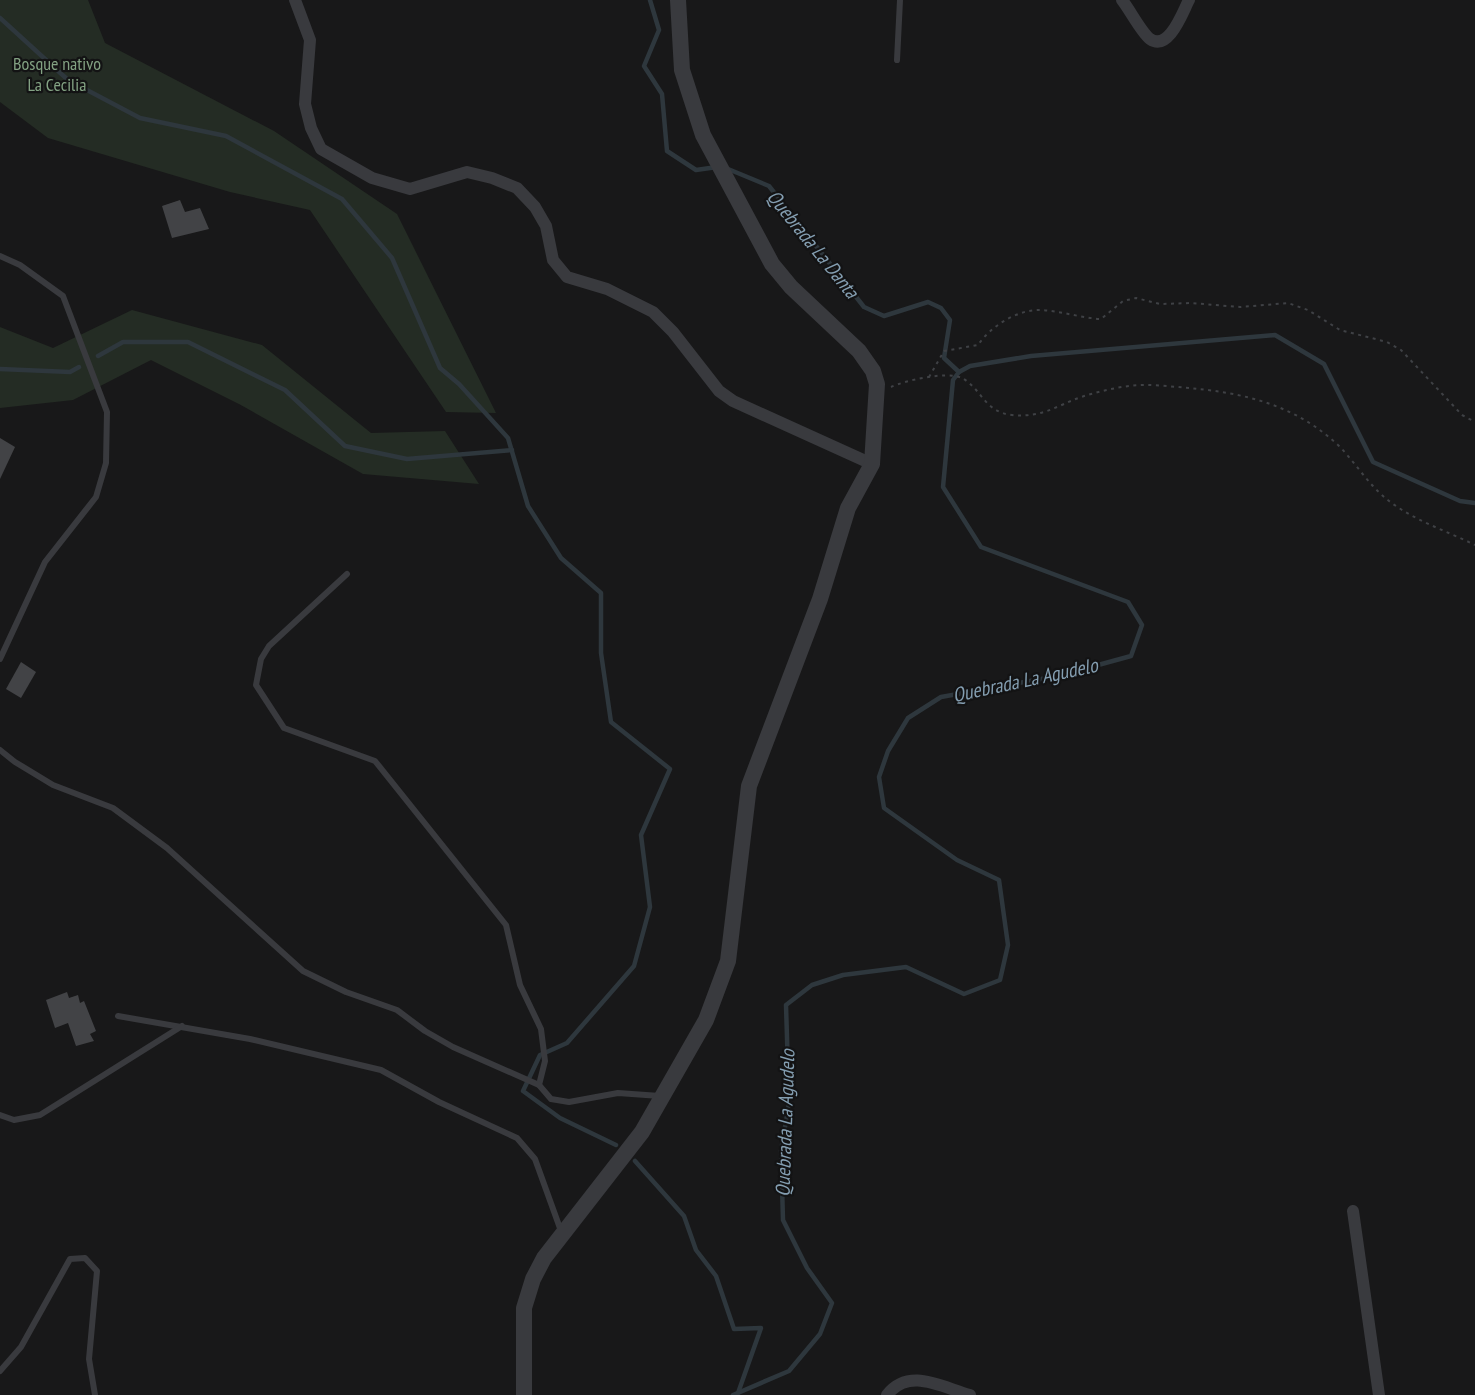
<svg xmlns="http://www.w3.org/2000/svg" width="1475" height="1395" font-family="'PT Sans Narrow',sans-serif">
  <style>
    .green { fill: #242c24 }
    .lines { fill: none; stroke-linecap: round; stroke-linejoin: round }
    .stream { stroke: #2e373d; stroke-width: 4.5 }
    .building { fill: #424346 }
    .path { stroke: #3f4145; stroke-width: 2; stroke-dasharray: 3 4.5; stroke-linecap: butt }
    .service { stroke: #393a3e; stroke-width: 6 }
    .minor { stroke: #393a3e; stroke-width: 12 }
    .tertiary { stroke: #393a3e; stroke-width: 16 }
    .labels { text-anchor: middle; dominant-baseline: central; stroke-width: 4.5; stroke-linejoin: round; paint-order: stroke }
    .park-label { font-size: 18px; fill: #83a283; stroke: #131314 }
    .water-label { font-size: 20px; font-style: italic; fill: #849eb1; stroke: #131314 }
  </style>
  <rect width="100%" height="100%" fill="#181819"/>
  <g class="green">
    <path d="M 0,0 L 88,0 L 105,43 L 274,131 L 397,214 L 496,413 L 446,412 L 310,210 L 230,192 L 48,138 L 0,102 Z"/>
    <path d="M 132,310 L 262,345 L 371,433 L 445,431 L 479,484 L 363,474 L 239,404 L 151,360 L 73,400 L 0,408 L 0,327 L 53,348 Z"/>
  </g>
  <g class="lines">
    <g class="stream">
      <path d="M 650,0 L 659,30 L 644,66 L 662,94 L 667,151 L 696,170 L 717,167"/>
      <path d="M 0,18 L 68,80 L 140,118 L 226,136 L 342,199 L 392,258 L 440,368 L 459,384 L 508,438 L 528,506 L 561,558 L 601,593 L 601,653 L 611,722 L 670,769 L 641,835 L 650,907 L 634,966 L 567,1043 L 540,1055 L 523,1091 L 560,1118 L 616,1145"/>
      <path d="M 728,169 L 769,186 L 864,307 L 884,316 L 928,302 L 941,308 L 950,320 L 944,358 L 959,372"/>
      <path d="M 98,356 L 123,342 L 188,342 L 285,390 L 345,446 L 407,459 L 512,450"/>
      <path d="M 0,369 L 70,372 L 79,367"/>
      <path d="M 635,1161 L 684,1216 L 696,1250 L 716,1276 L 734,1329 L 761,1328 L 738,1393"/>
      <path d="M 733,1395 L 789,1371 L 820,1334 L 832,1303 L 807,1268 L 783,1220 L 781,1151 L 789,1103 L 786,1005 L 812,985 L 843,975 L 906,967 L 964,994 L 1000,980 L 1008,945 L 999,880 L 957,860 L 884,808 L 879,777 L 888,751 L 908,718 L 941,697 L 1058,676 L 1131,656 L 1142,625 L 1128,602 L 981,547 L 943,487 L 953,380 L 959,372 L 970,366 L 1031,356 L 1275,335 L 1324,364 L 1373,462 L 1460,501 L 1475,503"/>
    </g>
  </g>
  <g class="building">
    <path d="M 180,200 L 185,212 L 200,208 L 209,229 L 172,238 L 162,206 Z"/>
    <path d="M 0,438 L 15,447 L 0,479 Z"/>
    <path d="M 21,662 L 36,672 L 21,698 L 6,689 Z"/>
    <path d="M 67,992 L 69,998 L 78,995 L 80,1003 L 84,1001 L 96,1031 L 90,1034 L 94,1041 L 76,1046 L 68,1023 L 55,1028 L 46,1000 Z"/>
  </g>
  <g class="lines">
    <g class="path">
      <path d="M 929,377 L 944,351 L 978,345 C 990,327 1017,309 1041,310 C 1061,311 1081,318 1101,319 L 1123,301 L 1136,298 L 1160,304 L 1191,303 L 1240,307 L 1288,303 L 1308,310 L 1340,330 L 1387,342 L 1401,350 L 1462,415 L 1475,422"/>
      <path d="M 891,387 C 906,380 947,371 962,378 C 982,389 984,412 1012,415 C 1042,418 1056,406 1081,397 C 1104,390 1128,384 1152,385 C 1222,390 1284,395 1338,445 C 1354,461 1366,481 1383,496 C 1409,519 1445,530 1475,545"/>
    </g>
    <g class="service">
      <path d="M 897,60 L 900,0"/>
      <path d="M 0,256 L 20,265 L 63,296 L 107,412 L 106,463 L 96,497 L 45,562 L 0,659"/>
      <path d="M 347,574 L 269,646 L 261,659 L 256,685 L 284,728 L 375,761 L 506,925 L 520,985 L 541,1029 L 545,1061 L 539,1085"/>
      <path d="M 0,750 L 15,762 L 53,785 L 113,808 L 167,848 L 303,971 L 346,992 L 397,1010 L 425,1031 L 453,1047 L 539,1085 L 551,1099 L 569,1102 L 618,1093 L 660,1096"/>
      <path d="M 118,1016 L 250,1039 L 381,1070 L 439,1102 L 517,1138 L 535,1159 L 561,1231"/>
      <path d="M 0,1115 L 14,1120 L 40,1115 L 182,1026"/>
      <path d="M 0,1371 L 21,1347 L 70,1259 L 85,1258 L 97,1271 L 89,1359 L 95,1395"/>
    </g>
    <g class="minor">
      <path d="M 295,0 L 310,40 L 305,104 L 311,128 L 321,149 L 372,178 L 410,189 L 467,172 L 492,178 L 517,188 L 535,207 L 546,226 L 553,260 L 567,277 L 607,289 L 653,312 L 673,332 L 719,391 L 733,401 L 872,464"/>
      <path d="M 1122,0 C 1130,10 1141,32 1150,39 C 1169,52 1183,11 1189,0"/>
      <path d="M 1353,1211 L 1379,1395"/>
      <path d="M 887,1395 C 909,1367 941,1387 970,1395"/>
    </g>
    <path class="tertiary" d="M 524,1395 L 524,1308 L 533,1279 L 544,1258 L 642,1132 L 706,1020 L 728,961 L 749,786 L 820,599 L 848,508 L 872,464 L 877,384 L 873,371 L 859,351 L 791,287 L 772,264 L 703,135 L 682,70 L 678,0"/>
  </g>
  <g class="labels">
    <g class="park-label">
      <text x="57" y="63">Bosque nativo<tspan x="57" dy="21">La Cecilia</tspan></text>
    </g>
    <g class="water-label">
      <text transform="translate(813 244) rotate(51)">Quebrada La Danta</text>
      <text transform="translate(1025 680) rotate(-12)">Quebrada La Agudelo</text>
      <text transform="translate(785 1123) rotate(-88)">Quebrada La Agudelo</text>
    </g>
  </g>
</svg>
